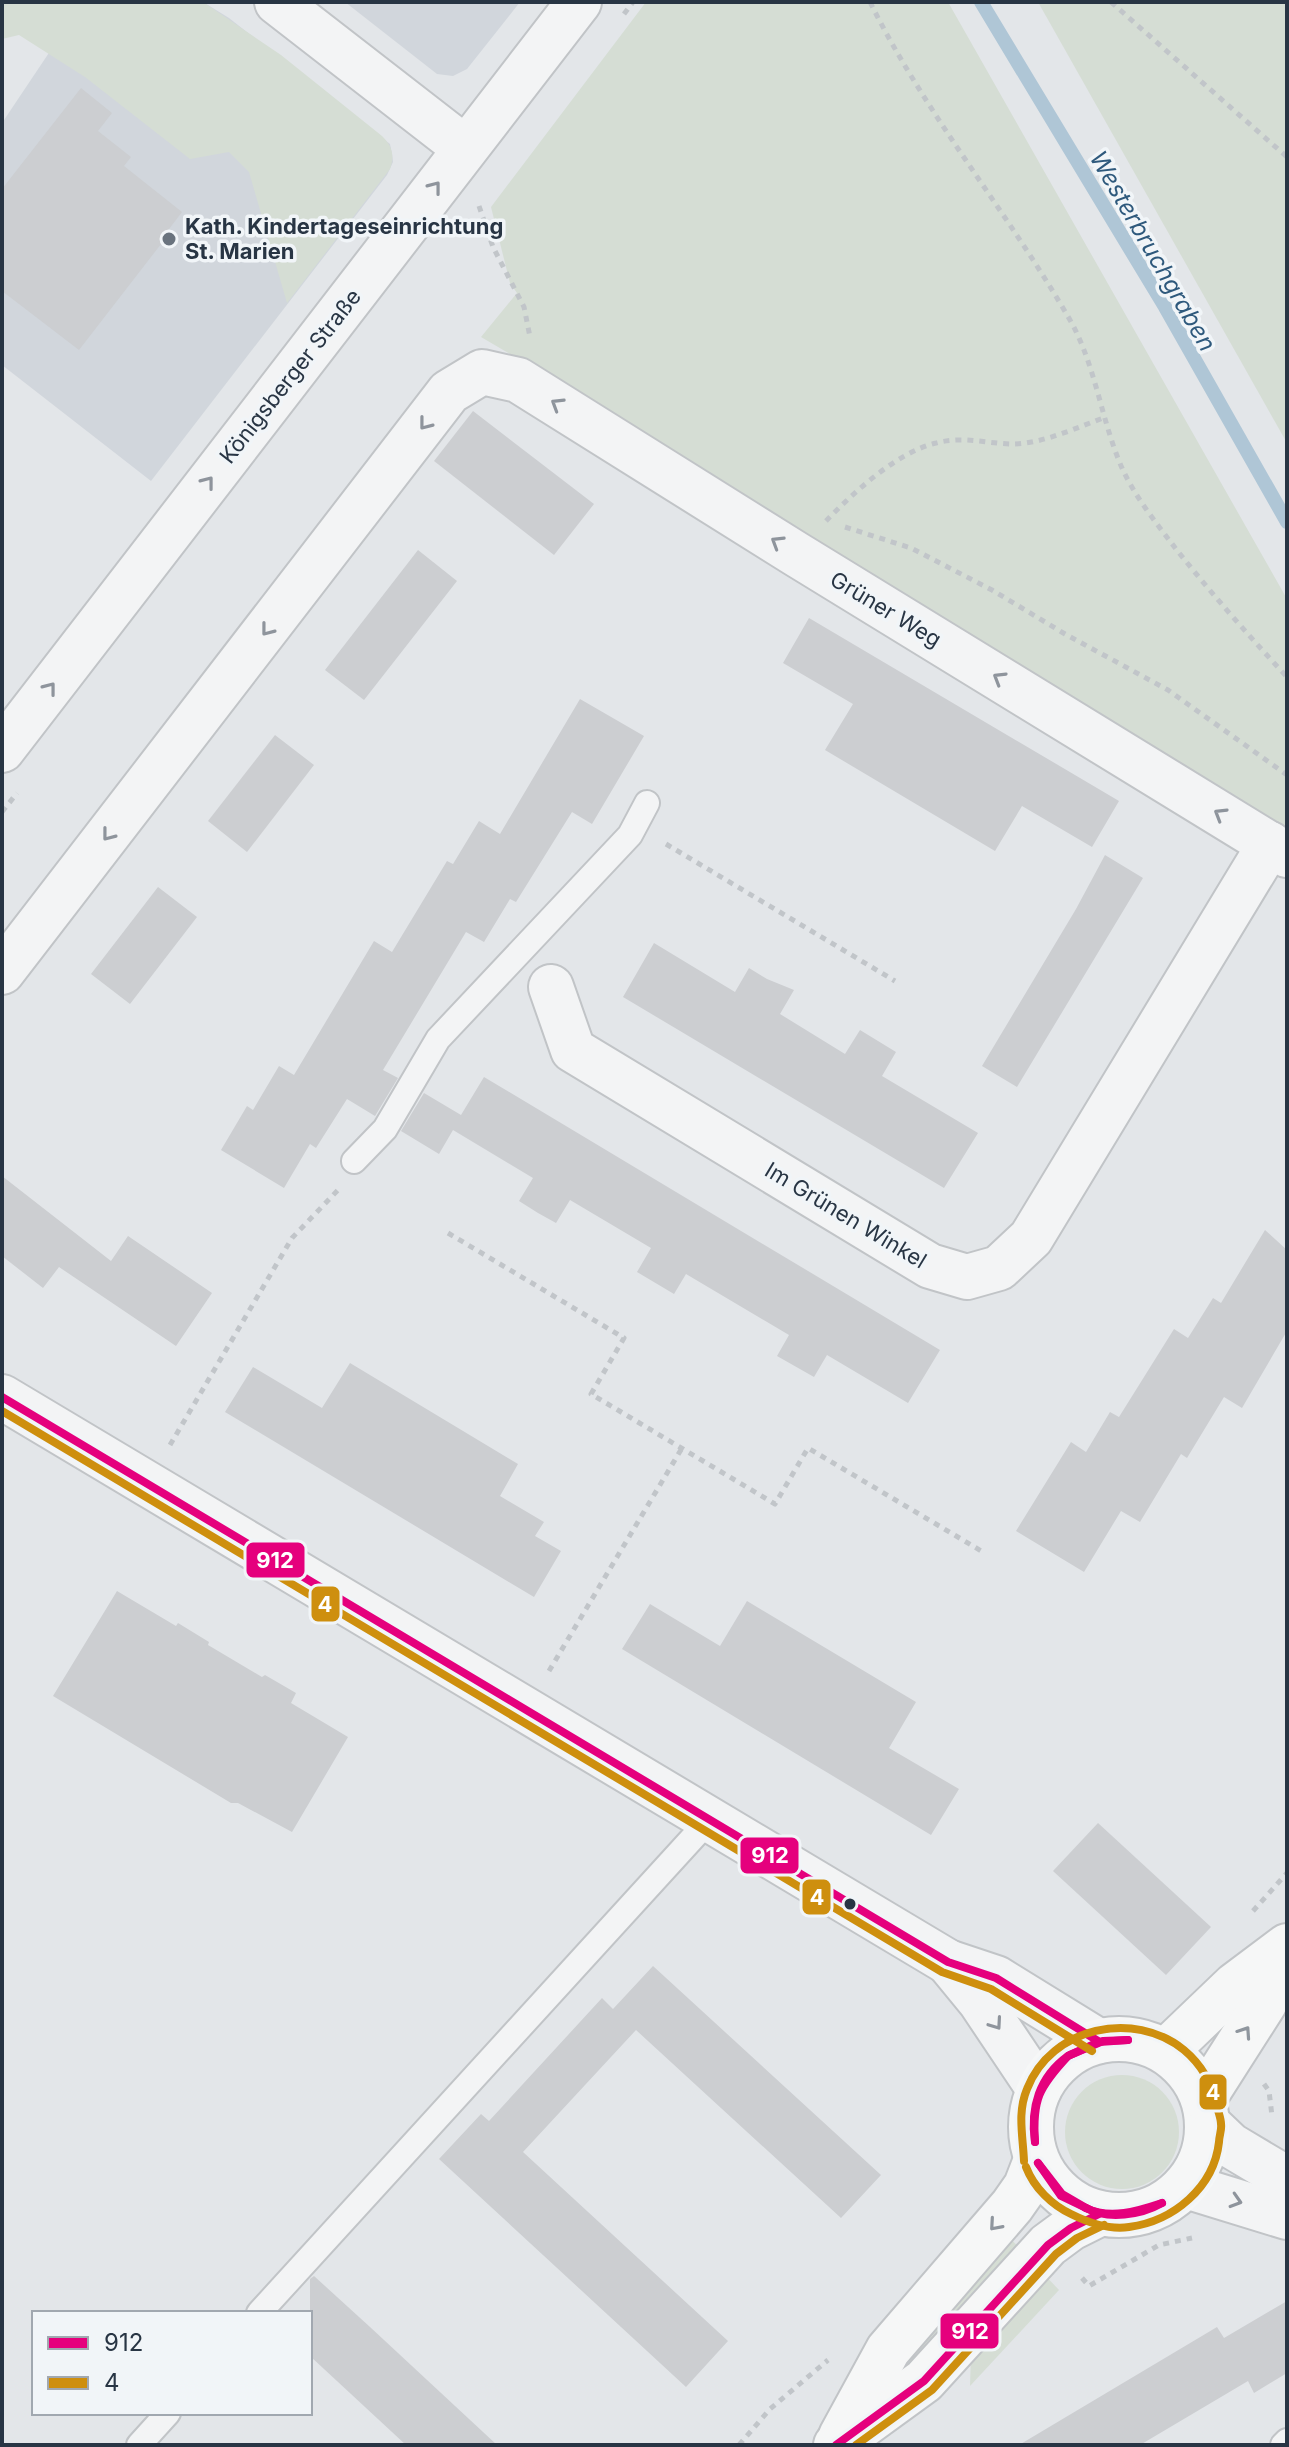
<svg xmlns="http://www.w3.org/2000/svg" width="1289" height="2447" font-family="Inter,sans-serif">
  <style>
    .built { fill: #d1d6dc }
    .green { fill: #d5ddd4 }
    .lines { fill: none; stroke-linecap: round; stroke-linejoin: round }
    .stream { stroke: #afc6d6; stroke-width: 14 }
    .building { fill: #ccced1 }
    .lane-casing { stroke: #c1c4c7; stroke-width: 28 }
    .street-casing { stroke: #c1c4c7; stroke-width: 48 }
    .secondary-casing { stroke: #c1c4c7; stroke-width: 48 }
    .path { stroke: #c1c5c9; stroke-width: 5; stroke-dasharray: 6 6; stroke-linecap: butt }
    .lane { stroke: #f3f4f5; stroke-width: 24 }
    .street { stroke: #f3f4f5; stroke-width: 44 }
    .secondary { stroke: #f6f7f7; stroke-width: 44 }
    .bus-1-casing { stroke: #f1f5f8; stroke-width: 14 }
    .bus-2-casing { stroke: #f1f5f8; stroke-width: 14 }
    .bus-1 { stroke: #e5007d; stroke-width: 8 }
    .bus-2 { stroke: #ce8f0e; stroke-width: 8 }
    .oneway { stroke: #8e949c }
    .oneway2 { stroke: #8f969e }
    .poi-dot { fill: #69737e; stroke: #f1f5f8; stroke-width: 3 }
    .bus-dot { fill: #283544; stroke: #f1f5f8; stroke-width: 3 }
    .labels { text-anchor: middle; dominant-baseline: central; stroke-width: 7; stroke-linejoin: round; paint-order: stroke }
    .poi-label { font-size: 22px; font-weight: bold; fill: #283544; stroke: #f1f5f8; text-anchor: start }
    .street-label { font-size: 22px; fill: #283544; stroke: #f1f5f8 }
    .water-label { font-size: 24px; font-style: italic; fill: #2e597c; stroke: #f1f5f8 }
    .line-badge { stroke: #f1f5f8; stroke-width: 3 }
    .badge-label { font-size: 22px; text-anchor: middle; font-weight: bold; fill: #fff }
  </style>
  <rect width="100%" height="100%" fill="#e3e6e9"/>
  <g class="built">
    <path d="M 83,2 L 203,2 L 229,18 L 390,144 L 392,154 L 393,162 L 387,175 L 151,481 L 2,365 L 2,123 Z"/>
    <path d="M 345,2 L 520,2 L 467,69 L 453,76 L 437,74 Z"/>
  </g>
  <g class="green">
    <path d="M 2,2 L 203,2 L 281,55 L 382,136 C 392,146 395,155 390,169 L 287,303 L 249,172 L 229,152 L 190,159 L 85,77 L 19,35 L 2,39 Z"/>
    <path d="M 646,2 L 948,2 L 1287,599 L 1287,829 L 814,543 L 816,539 L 803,531 L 800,535 L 510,358 L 510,354 L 481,337 L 517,293 L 510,283 L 491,207 Z"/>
    <path d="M 1038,2 L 1287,2 L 1287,443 Z"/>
    <circle cx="1122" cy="2132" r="57"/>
    <path d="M 1007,2235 L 1025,2254 L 915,2359 L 911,2356 Z"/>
    <path d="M 1041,2271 L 1059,2290 L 970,2386 L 971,2354 Z"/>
  </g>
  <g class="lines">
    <path class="stream" d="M 981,2 L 1165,307 L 1287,522"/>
  </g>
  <g class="building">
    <path d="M 81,88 L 112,113 L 98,131 L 131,157 L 124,166 L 182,212 L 166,233 L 168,235 L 79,350 L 2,291 L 2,189 Z"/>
    <path d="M 473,411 L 594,504 L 554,555 L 434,461 Z"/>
    <path d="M 418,550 L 457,581 L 364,700 L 325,670 Z"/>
    <path d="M 809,618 L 1119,801 L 1092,847 L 1022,806 L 995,851 L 825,750 L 853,704 L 783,663 Z"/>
    <path d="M 580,699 L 644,736 L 592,824 L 572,812 L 516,902 L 510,899 L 484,942 L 466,932 L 383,1070 L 398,1078 L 375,1116 L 347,1099 L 316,1148 L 310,1144 L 284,1188 L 221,1150 L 247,1106 L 253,1110 L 279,1066 L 294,1075 L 374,941 L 392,952 L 447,861 L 453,864 L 479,821 L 500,834 Z"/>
    <path d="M 275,735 L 314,765 L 247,852 L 208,821 Z"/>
    <path d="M 1105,855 L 1143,878 L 1017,1087 L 982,1066 L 1076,909 Z"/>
    <path d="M 158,887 L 197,917 L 130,1004 L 91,974 Z"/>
    <path d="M 654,943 L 735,992 L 749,968 L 767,979 L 794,990 L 780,1014 L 845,1054 L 860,1030 L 896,1052 L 882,1076 L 978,1133 L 944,1188 L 623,997 Z"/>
    <path d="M 484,1077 L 940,1350 L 908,1403 L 827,1355 L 814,1377 L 777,1356 L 789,1335 L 686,1274 L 674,1294 L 637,1272 L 651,1248 L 570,1200 L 556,1223 L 538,1213 L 519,1201 L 533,1178 L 453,1130 L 439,1154 L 401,1131 L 424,1093 L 461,1115 Z"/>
    <path d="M 2,1176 L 111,1261 L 128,1236 L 212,1293 L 176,1346 L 59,1267 L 43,1288 L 2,1256 Z"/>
    <path d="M 1265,1230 L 1287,1250 L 1287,1331 L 1242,1408 L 1224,1397 L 1187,1458 L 1181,1454 L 1140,1522 L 1121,1511 L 1084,1572 L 1016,1531 L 1071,1442 L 1086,1452 L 1110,1412 L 1119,1417 L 1174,1329 L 1188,1338 L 1213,1298 L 1221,1303 Z"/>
    <path d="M 350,1363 L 518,1464 L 500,1496 L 544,1522 L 535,1536 L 561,1551 L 534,1597 L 225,1412 L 253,1367 L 322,1408 Z"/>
    <path d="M 117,1591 L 176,1626 L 178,1623 L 209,1642 L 208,1645 L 262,1677 L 265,1675 L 296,1693 L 291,1703 L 348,1737 L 292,1832 L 238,1803 L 231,1803 L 53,1696 Z"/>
    <path d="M 747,1601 L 916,1702 L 889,1748 L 959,1789 L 931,1835 L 622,1649 L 650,1604 L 720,1646 Z"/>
    <path d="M 1098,1823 L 1211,1927 L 1166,1975 L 1053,1871 Z"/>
    <path d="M 653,1966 L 881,2175 L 841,2218 L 636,2030 L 523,2152 L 728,2341 L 686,2387 L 439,2159 L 481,2114 L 489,2121 L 602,1998 L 613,2009 Z"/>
    <path d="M 314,2276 L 370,2327 L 497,2445 L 406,2445 L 310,2356 L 310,2279 Z"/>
    <path d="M 1287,2301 L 1287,2373 L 1254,2393 L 1248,2381 L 1140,2445 L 1019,2445 L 1217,2327 L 1224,2338 Z"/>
  </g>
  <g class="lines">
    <defs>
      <g id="lane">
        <path d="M 354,1161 L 385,1129 L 438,1039 L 630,835 L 647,803"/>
        <path d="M 259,2313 L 710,1819"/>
        <path d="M 139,2445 L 168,2413"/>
        <path d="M 1283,2445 L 1287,2441"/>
      </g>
      <g id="street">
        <path d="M 277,2 L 465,148"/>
        <path d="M 2,750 L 579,2"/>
        <path d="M 2,972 L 449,392 L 482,372 L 518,380 L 796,554 L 1287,855"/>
        <path d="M 551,987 L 573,1050 L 930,1266 L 967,1277 L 999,1268 L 1031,1238 L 1270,844"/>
        <path d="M 2,1397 L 948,1962 L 996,1978 L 1098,2041"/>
        <path d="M 948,1962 L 980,2001 L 1039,2089"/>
        <path d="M 1209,2125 L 1230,2145 L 1287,2179"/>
        <path d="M 1186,2186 L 1287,2217"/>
      </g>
      <g id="secondary">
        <circle cx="1119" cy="2127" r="88"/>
        <path d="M 1166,2051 L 1235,1985 L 1287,1946"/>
        <path d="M 1204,2098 L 1264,2004 L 1287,1957"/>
        <path d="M 841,2436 L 888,2350 L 1012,2206 L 1026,2186 L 1036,2160"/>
        <path d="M 836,2445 L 924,2381 L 1048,2245 L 1071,2228 L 1099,2214"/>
      </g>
    </defs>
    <use href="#lane" class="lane-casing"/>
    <use href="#street" class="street-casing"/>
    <use href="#secondary" class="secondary-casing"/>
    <g class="path">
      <path d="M 870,2 C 926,115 1007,211 1070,320 C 1096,366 1101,420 1122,468 C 1135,497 1157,524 1176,549 C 1211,593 1249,636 1287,677"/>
      <path d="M 1111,2 L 1287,157"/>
      <path d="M 624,14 L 633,2"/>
      <path d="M 479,206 L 493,247 L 524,307 L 530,337"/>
      <path d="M 826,521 C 853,493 897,452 936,443 C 962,436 985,443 1010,444 C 1040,445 1078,427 1106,417"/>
      <path d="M 845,527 L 911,548 L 992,590 L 1065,634 L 1168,690 L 1287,775"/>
      <path d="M 2,812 L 17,793"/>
      <path d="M 666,844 L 895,981"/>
      <path d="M 448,1233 L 624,1338 L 591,1394 L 775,1504 L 808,1448 L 983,1552"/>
      <path d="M 170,1445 L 292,1238 L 338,1190"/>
      <path d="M 549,1671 L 682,1448"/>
      <path d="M 1253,1911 L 1287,1873"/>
      <path d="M 1264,2084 L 1269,2091 L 1272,2116"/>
      <path d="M 1082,2278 L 1089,2286 L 1159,2245 L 1192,2238"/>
      <path d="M 739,2445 L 770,2409 L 828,2360"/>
    </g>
    <use href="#lane" class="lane"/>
    <use href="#street" class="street"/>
    <use href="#secondary" class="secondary"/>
    <defs>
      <g id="bus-1">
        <path d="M 2,1397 L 948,1962 L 996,1978 L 1098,2041"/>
        <path d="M 1070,2055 L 1103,2041 L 1128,2040"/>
        <path d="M 1070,2055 L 1099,2042 L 1128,2040"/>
        <path d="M 1035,2142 C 1030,2108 1039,2077 1068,2056"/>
        <path d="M 1035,2142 C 1032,2100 1039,2087 1068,2056"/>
        <path d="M 1038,2163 L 1062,2194 L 1086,2208"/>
        <path d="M 1038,2163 L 1061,2196 L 1086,2208"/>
        <path d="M 1086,2208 C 1110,2220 1138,2211 1162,2203"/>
        <path d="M 1086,2208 C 1108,2220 1141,2215 1162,2203"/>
        <path d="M 836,2445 L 924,2381 L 1048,2245 L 1071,2228 L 1099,2214"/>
      </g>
      <g id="bus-2">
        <path d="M 2,1411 L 942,1972 L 991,1989 L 1092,2051"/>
        <path d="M 1024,2161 C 1023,2136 1017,2113 1027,2089 C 1051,2027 1134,2009 1184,2050 C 1202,2065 1212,2083 1217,2106 C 1218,2112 1221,2118 1221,2124 C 1222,2130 1219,2136 1219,2142 C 1214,2187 1174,2221 1129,2227 C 1109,2230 1089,2223 1071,2214 C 1052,2205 1034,2188 1026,2167"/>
        <path d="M 856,2445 L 932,2390 L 1056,2254 L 1077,2238 L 1104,2225"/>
      </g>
    </defs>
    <use href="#bus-1" class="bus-1-casing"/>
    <use href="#bus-2" class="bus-2-casing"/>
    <use href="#bus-1" class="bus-1"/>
    <use href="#bus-2" class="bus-2"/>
  </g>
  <defs><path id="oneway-chevron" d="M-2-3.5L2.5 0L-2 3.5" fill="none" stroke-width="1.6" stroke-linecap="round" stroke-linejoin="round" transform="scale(2)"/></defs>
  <g class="oneway">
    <use href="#oneway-chevron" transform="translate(435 187) rotate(-52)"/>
    <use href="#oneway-chevron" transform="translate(557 404) rotate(-148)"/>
    <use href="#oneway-chevron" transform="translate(425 424) rotate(128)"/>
    <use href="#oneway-chevron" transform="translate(208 482) rotate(-52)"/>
    <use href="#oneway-chevron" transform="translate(777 542) rotate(-148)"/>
    <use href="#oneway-chevron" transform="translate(267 630) rotate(128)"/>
    <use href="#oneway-chevron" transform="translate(999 678) rotate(-149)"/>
    <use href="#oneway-chevron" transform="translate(50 688) rotate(-52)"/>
    <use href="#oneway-chevron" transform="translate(1220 814) rotate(-149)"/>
    <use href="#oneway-chevron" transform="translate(108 835) rotate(128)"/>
    <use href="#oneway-chevron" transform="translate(996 2024) rotate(55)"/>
    <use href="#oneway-chevron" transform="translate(1236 2201) rotate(17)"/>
  </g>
  <g class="oneway2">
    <use href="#oneway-chevron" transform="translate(1245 2032) rotate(-56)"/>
    <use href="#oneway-chevron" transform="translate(995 2225) rotate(131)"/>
  </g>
  <circle class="poi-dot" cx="169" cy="239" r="8"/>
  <circle class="bus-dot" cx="850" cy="1904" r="7"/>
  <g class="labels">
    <g class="poi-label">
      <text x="185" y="226">Kath. Kindertageseinrichtung<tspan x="185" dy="25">St. Marien</tspan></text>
    </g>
    <g class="street-label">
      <text transform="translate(290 376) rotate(-52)">Königsberger Straße</text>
      <text transform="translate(886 609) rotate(31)">Grüner Weg</text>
      <text transform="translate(846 1215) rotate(31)">Im Grünen Winkel</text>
    </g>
    <g class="water-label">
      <text transform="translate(1153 251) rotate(60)">Westerbruchgraben</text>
    </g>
  </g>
  <g class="line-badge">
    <rect x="245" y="1541" width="61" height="38" rx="8" fill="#e5007d"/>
    <rect x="310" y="1585" width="31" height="38" rx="8" fill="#ce8f0e"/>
    <rect x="739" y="1836" width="61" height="39" rx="8" fill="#e5007d"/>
    <rect x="801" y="1878" width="31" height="38" rx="8" fill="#ce8f0e"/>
    <rect x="1198" y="2073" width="30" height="38" rx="8" fill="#ce8f0e"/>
    <rect x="939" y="2312" width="61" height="38" rx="8" fill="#e5007d"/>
  </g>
  <g class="badge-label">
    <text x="275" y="1568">912</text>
    <text x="325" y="1612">4</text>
    <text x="770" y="1863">912</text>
    <text x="817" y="1905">4</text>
    <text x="1213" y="2100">4</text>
    <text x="970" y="2339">912</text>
  </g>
  <rect width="1289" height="2447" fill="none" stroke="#283544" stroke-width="8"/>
  <rect x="32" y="2311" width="280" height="104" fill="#f1f5f8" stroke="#a1a8b0" stroke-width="2"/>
  <rect x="48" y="2337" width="40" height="12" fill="#e5007d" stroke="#a1a8b0" stroke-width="2"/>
  <text x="104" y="2351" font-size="24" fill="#283544">912</text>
  <rect x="48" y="2377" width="40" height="12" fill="#ce8f0e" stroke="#a1a8b0" stroke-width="2"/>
  <text x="104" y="2391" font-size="24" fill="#283544">4</text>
</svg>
